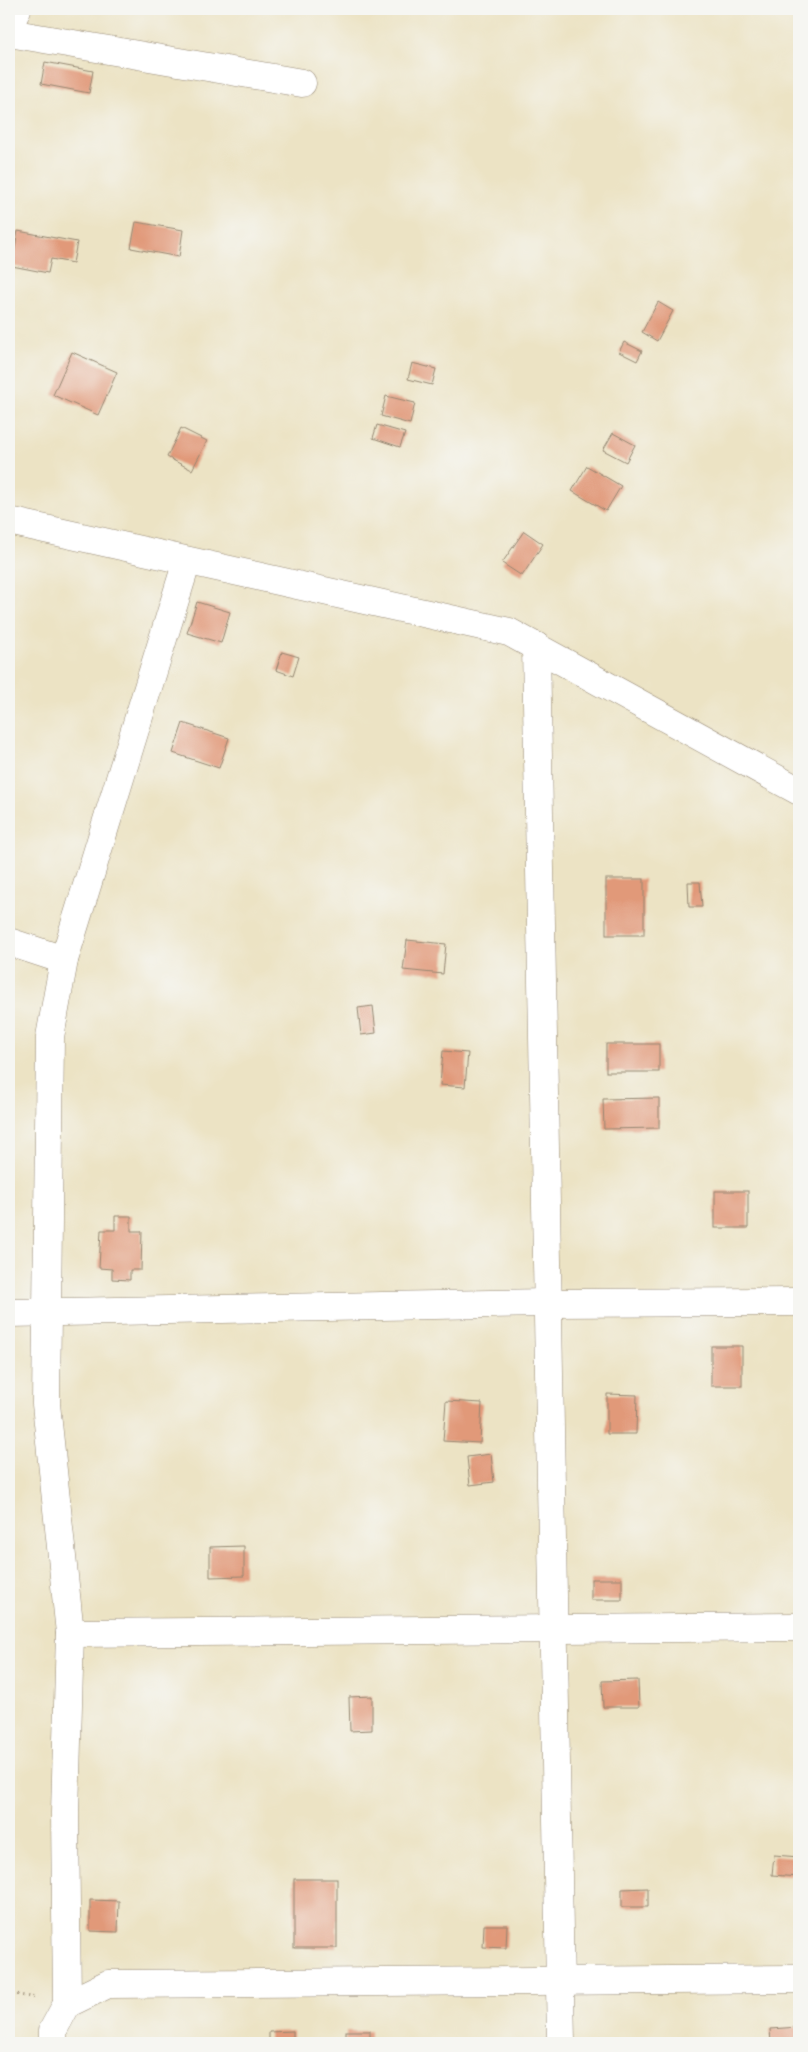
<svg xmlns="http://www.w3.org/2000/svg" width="808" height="2052" font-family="Itim,sans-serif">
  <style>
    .building { fill: #e19979 }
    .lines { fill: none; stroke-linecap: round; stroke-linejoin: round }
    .minor-casing { stroke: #948671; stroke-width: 29 }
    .path { stroke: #948671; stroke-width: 3; stroke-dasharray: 1 4; stroke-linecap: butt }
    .minor { stroke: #fff; stroke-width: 28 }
  </style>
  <rect width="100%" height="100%" fill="#f6f6f2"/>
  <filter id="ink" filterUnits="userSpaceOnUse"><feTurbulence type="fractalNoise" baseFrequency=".02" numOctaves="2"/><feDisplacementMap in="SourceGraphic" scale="10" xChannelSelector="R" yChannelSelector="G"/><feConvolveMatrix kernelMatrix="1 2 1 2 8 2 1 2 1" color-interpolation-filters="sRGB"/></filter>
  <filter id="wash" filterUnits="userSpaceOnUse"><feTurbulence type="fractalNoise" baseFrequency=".0096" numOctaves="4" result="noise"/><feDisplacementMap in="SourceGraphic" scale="20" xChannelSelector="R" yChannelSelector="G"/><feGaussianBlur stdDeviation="1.12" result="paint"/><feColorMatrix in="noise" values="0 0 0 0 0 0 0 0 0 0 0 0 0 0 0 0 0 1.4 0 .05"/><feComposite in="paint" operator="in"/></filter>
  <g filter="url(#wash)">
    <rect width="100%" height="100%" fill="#ece3c4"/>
    <g id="blocks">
      <g class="building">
        <path d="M 45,62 L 93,71 L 89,93 L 41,84 Z"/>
        <path d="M 136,222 L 183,230 L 179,257 L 131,248 Z"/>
        <path d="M 18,231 L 77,242 L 73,263 L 51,259 L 48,273 L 12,266 Z"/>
        <path d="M 658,302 L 673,311 L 657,341 L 642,332 Z"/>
        <path d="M 624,342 L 642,351 L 637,361 L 619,352 Z"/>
        <path d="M 72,352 L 117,372 L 98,415 L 53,395 Z"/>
        <path d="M 412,363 L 436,369 L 432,385 L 408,379 Z"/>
        <path d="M 386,396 L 415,403 L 410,424 L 381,416 Z"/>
        <path d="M 377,425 L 405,433 L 400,447 L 373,438 Z"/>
        <path d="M 181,428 L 207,441 L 192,470 L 167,457 Z"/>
        <path d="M 613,433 L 635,445 L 626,462 L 603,450 Z"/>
        <path d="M 587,466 L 621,486 L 606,511 L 572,491 Z"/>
        <path d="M 524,531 L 543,544 L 522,576 L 502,563 Z"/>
        <path d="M 197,602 L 230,612 L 221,643 L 187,633 Z"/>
        <path d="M 282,652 L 299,657 L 293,676 L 276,670 Z"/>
        <path d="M 183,723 L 229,738 L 219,768 L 173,753 Z"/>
        <rect x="606" y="879" width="38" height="56"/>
        <path d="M 688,882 L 700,882 L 702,907 L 689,907 Z"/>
        <path d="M 407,940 L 446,944 L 443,974 L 403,970 Z"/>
        <path d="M 373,1006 L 376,1033 L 361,1035 L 358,1008 Z"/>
        <rect x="606" y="1044" width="53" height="28"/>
        <path d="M 443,1051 L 468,1053 L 465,1087 L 440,1085 Z"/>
        <path d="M 659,1098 L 659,1128 L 604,1129 L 603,1099 Z"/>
        <rect x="715" y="1191" width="33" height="37"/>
        <path d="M 115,1216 L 131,1216 L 131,1231 L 142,1231 L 141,1270 L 130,1270 L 130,1280 L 112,1279 L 112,1269 L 99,1268 L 101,1230 L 115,1230 Z"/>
        <rect x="711" y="1346" width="31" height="40"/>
        <path d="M 607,1394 L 637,1395 L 636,1434 L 607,1434 Z"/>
        <path d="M 446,1401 L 482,1403 L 480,1443 L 443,1441 Z"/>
        <path d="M 491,1454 L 494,1482 L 470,1485 L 467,1457 Z"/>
        <path d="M 244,1546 L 244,1576 L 210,1577 L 210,1547 Z"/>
        <rect x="591" y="1579" width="31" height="21"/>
        <path d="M 638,1680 L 639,1707 L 603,1707 L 602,1681 Z"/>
        <path d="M 372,1696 L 372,1730 L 350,1731 L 349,1697 Z"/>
        <path d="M 774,1855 L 799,1857 L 799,1877 L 772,1875 Z"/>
        <rect x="294" y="1879" width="43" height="69"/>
        <path d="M 648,1888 L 648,1907 L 622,1907 L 622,1889 Z"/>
        <path d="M 90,1900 L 119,1901 L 118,1932 L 90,1931 Z"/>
        <path d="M 484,1925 L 507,1925 L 506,1948 L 483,1947 Z"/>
        <path d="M 799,2027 L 799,2043 L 771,2043 L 770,2029 Z"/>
        <path d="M 293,2031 L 293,2043 L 269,2043 L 269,2032 Z"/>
        <rect x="346" y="2031" width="24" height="12"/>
      </g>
    </g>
  </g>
  <g filter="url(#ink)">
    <use href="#blocks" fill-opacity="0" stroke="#948671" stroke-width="1"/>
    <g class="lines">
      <defs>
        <g id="minor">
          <path d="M 9,27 L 17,9"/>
          <path d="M 9,33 L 302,83"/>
          <path d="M 9,521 L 509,632 L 799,791"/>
          <path d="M 536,646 L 561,2043"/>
          <path d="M 9,942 L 64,960"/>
          <path d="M 9,1313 L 548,1303 L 799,1302"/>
          <path d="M 70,1633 L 799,1627"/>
          <path d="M 67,2004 L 65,1813 L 70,1633 L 46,1404 L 50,1037 L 64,960 L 187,561"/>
          <path d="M 53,2043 L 53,2030 L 67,2004 L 108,1984 L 799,1979"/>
        </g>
      </defs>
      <use href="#minor" class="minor-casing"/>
      <path class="path" d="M 9,1989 L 19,1995 L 37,1998"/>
      <use href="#minor" class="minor"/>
    </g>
  </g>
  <rect width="808" height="2052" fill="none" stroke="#f6f6f2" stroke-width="30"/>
</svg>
